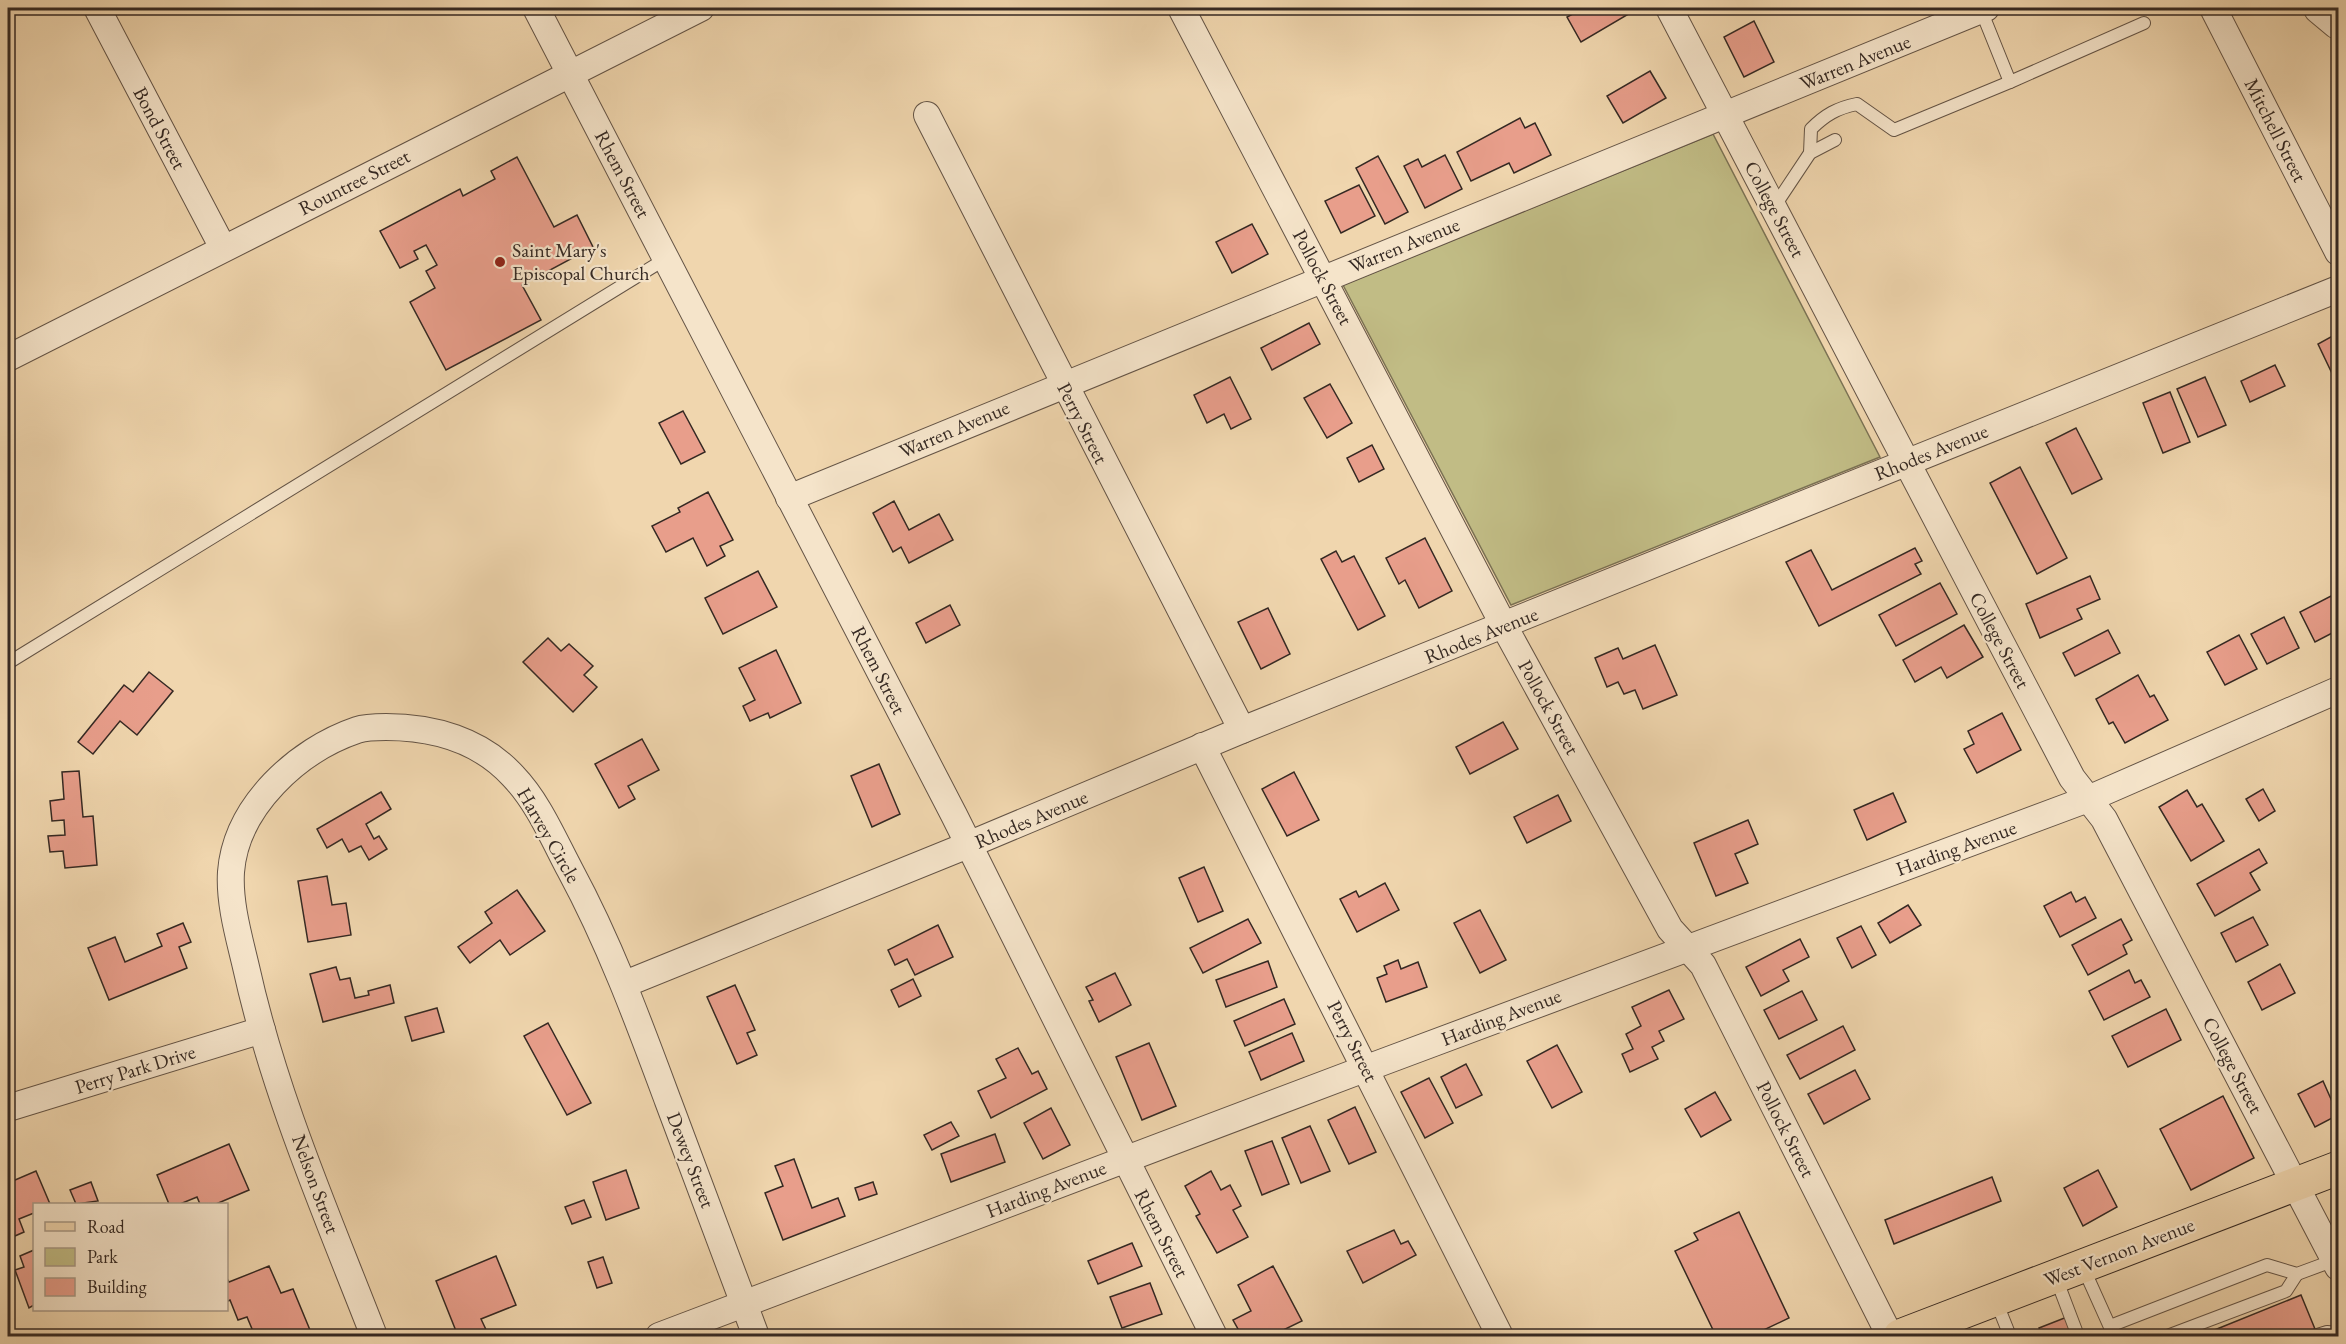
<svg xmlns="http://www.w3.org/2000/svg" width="2346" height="1344" font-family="'EB Garamond',serif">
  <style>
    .green { fill: #c1bc85; stroke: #7b7254; stroke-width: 1.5 }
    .building { fill: #e89e8b; stroke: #352923; stroke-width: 1.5 }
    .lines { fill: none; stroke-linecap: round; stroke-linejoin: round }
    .service-casing { stroke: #645446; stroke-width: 14 }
    .minor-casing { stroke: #645446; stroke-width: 28 }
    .tertiary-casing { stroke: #645446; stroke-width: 34 }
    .primary-casing { stroke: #352923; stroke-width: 35 }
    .service { stroke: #f5e4ca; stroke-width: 12 }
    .minor { stroke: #f5e4ca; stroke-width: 26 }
    .tertiary { stroke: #f5e4ca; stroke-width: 32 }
    .primary { stroke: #f0d6ae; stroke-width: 33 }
    .poi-dot { fill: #8f2418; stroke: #f5e4ca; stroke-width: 2 }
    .labels { text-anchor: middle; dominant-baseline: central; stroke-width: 4.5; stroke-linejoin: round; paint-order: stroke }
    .street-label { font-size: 20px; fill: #352923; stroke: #f5e4ca }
    .poi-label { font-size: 20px; fill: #352923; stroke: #f5e4ca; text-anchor: start }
  </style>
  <rect width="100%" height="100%" fill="#f0d6ae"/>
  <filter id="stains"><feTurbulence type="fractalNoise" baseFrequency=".00333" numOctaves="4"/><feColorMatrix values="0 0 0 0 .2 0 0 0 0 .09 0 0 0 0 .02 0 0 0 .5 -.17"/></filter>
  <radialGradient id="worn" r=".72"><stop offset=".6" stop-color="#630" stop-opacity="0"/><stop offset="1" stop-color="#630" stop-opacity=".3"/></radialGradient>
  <path class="green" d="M 1713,134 L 1880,457 L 1511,605 L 1343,285 Z"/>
  <g class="building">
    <path d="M 1584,8 L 1630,8 L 1632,12 L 1581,42 L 1567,17 Z"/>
    <path d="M 1754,21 L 1774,62 L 1744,77 L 1724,37 Z"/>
    <path d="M 1650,71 L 1666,98 L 1623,123 L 1607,96 Z"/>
    <path d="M 1520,118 L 1525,128 L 1535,123 L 1551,155 L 1514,173 L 1509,163 L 1471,181 L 1457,152 Z"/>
    <path d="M 1445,155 L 1462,189 L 1425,208 L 1404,166 L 1418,159 L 1422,167 Z"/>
    <path d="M 1378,156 L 1408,212 L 1385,224 L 1356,168 Z"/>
    <path d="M 517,157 L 554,227 L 577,215 L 593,247 L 522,285 L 541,320 L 446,370 L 410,302 L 435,288 L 426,271 L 437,265 L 426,245 L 414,251 L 418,259 L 400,268 L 380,231 L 460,189 L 463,196 L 495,179 L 491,171 Z"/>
    <path d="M 1359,185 L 1375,216 L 1341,233 L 1325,201 Z"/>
    <path d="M 1252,224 L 1268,254 L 1232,273 L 1216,242 Z"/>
    <path d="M 1309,323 L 1320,344 L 1272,370 L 1261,348 Z"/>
    <path d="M 2338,333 L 2338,386 L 2318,344 Z"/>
    <path d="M 2275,365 L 2285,386 L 2250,402 L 2241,381 Z"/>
    <path d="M 1230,377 L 1251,419 L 1231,429 L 1224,414 L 1207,423 L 1194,395 Z"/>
    <path d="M 2205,377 L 2226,425 L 2198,437 L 2177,389 Z"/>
    <path d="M 1330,384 L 1352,423 L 1327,438 L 1304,398 Z"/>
    <path d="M 2170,392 L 2190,442 L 2163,453 L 2143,403 Z"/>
    <path d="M 683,411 L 705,452 L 681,464 L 659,423 Z"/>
    <path d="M 2076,428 L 2102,479 L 2072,494 L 2046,443 Z"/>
    <path d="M 1372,445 L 1384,469 L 1359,482 L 1347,458 Z"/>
    <path d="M 2020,467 L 2067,558 L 2037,574 L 1990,483 Z"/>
    <path d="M 708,492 L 733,540 L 720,546 L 725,556 L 707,566 L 693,538 L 666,552 L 652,526 L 680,512 L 678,508 Z"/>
    <path d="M 894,501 L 909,530 L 939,514 L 953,540 L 909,563 L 901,547 L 893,552 L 873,513 Z"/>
    <path d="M 1425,538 L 1452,591 L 1419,608 L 1405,580 L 1399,584 L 1386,558 Z"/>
    <path d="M 1915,548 L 1922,561 L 1915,564 L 1921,574 L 1819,626 L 1786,562 L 1811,550 L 1832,590 Z"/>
    <path d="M 1336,551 L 1342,562 L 1354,556 L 1385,616 L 1358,630 L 1321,559 Z"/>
    <path d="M 758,571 L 777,607 L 723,634 L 705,598 Z"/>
    <path d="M 2090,576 L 2100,599 L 2077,609 L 2082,619 L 2040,638 L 2026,604 Z"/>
    <path d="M 1940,583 L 1957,614 L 1896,646 L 1879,615 Z"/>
    <path d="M 2331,596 L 2338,610 L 2338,630 L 2315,642 L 2300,612 Z"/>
    <path d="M 950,605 L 960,625 L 926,643 L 916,623 Z"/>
    <path d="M 1268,608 L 1290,654 L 1261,669 L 1238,622 Z"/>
    <path d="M 2284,617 L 2299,648 L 2267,664 L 2251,634 Z"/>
    <path d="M 1964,625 L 1983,657 L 1947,678 L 1941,667 L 1915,682 L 1903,660 Z"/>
    <path d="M 2108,630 L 2120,653 L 2075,676 L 2063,653 Z"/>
    <path d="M 2239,635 L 2257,669 L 2225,685 L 2207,652 Z"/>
    <path d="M 548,638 L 561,651 L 569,644 L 593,666 L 584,675 L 597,687 L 573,712 L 523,662 Z"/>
    <path d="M 1655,645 L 1677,695 L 1643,709 L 1635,690 L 1624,694 L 1618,682 L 1607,687 L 1595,658 L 1618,648 L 1623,659 Z"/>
    <path d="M 776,650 L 801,703 L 770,718 L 768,713 L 750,721 L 743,706 L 755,700 L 739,668 Z"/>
    <path d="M 149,672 L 173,691 L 137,735 L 120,721 L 93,754 L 78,742 L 124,685 L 133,692 Z"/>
    <path d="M 2138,675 L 2150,697 L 2154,695 L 2168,720 L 2125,743 L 2113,722 L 2109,724 L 2096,699 Z"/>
    <path d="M 2002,713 L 2021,750 L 1977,773 L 1964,749 L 1974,744 L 1968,731 Z"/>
    <path d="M 1503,722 L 1518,749 L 1470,774 L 1456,747 Z"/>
    <path d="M 642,739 L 659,770 L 628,786 L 635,799 L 619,808 L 595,764 Z"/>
    <path d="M 879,764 L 900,814 L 872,827 L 851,776 Z"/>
    <path d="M 79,771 L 83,817 L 93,816 L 97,865 L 65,868 L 63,851 L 50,852 L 48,836 L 65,835 L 64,820 L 52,821 L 50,801 L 64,799 L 62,772 Z"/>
    <path d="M 1294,772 L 1319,820 L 1287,836 L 1262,789 Z"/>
    <path d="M 2263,789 L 2275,811 L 2259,821 L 2246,799 Z"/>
    <path d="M 2187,790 L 2197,807 L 2202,804 L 2224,841 L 2191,861 L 2159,807 Z"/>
    <path d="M 381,792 L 391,809 L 366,824 L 374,839 L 379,836 L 387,849 L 369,860 L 361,846 L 349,852 L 342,839 L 327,848 L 317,829 Z"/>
    <path d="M 1893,793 L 1906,822 L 1867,840 L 1854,810 Z"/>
    <path d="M 1558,795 L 1571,821 L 1527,843 L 1514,817 Z"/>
    <path d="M 1748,820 L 1758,844 L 1735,854 L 1748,883 L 1716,896 L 1694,843 Z"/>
    <path d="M 2259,849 L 2267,863 L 2250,873 L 2260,890 L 2215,916 L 2197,884 Z"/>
    <path d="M 1204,867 L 1223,911 L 1198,922 L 1179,878 Z"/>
    <path d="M 327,876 L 332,905 L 346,903 L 351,935 L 308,942 L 298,881 Z"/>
    <path d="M 1385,883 L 1399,910 L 1357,932 L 1340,899 L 1356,891 L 1359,897 Z"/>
    <path d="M 517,890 L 545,931 L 510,955 L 500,940 L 470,963 L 458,947 L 492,923 L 485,912 Z"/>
    <path d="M 2071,892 L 2076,902 L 2085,897 L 2096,918 L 2060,937 L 2044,906 Z"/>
    <path d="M 1908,905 L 1921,925 L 1890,943 L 1878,923 Z"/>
    <path d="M 1480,910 L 1506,960 L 1480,973 L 1454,923 Z"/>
    <path d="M 2253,917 L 2268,945 L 2236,962 L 2221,933 Z"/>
    <path d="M 1248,919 L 1261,943 L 1203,973 L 1190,948 Z"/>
    <path d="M 2121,919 L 2132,940 L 2123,945 L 2127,954 L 2088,975 L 2072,945 Z"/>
    <path d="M 183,923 L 191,942 L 179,947 L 187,968 L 109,1000 L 88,948 L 115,937 L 125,962 L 162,946 L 157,934 Z"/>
    <path d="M 938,925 L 953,957 L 915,975 L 907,959 L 895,965 L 888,950 Z"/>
    <path d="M 1861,926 L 1876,955 L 1852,968 L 1837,938 Z"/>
    <path d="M 1800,939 L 1809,957 L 1783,970 L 1789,981 L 1761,996 L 1746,967 Z"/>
    <path d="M 1398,960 L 1401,969 L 1418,962 L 1427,987 L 1386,1002 L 1377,978 L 1387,974 L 1384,966 Z"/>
    <path d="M 1268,961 L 1277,987 L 1226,1007 L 1216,980 Z"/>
    <path d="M 2280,964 L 2295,993 L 2262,1010 L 2248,982 Z"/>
    <path d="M 336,967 L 340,980 L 350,978 L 355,998 L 369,995 L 368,991 L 390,985 L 394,1003 L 323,1022 L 310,974 Z"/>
    <path d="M 2129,970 L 2135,983 L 2141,980 L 2150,997 L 2104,1020 L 2089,991 Z"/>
    <path d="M 1115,973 L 1131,1005 L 1099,1022 L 1089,1001 L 1093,1000 L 1086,987 Z"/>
    <path d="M 913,979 L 921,996 L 899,1007 L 891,990 Z"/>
    <path d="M 735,985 L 755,1030 L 747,1033 L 757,1055 L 737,1064 L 707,997 Z"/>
    <path d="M 1669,990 L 1684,1019 L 1659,1031 L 1664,1041 L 1652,1047 L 1658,1059 L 1630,1072 L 1622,1054 L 1633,1049 L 1626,1034 L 1641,1026 L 1632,1007 Z"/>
    <path d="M 1802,991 L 1817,1020 L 1779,1039 L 1764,1010 Z"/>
    <path d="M 1284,999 L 1295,1024 L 1245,1046 L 1234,1021 Z"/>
    <path d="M 437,1008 L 444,1032 L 412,1041 L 405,1017 Z"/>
    <path d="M 2166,1009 L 2181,1040 L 2128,1067 L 2112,1036 Z"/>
    <path d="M 548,1023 L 591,1103 L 567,1115 L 524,1036 Z"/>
    <path d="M 1843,1026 L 1855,1050 L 1800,1079 L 1787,1055 Z"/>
    <path d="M 1292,1033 L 1304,1061 L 1261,1080 L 1249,1052 Z"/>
    <path d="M 1149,1043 L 1176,1106 L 1142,1120 L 1116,1057 Z"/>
    <path d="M 1557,1045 L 1582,1092 L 1552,1108 L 1527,1061 Z"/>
    <path d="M 1018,1048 L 1032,1074 L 1038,1071 L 1047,1089 L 991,1118 L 978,1091 L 1006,1078 L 996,1059 Z"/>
    <path d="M 1466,1064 L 1482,1095 L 1456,1108 L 1441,1077 Z"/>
    <path d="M 1855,1070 L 1870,1099 L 1824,1124 L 1808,1094 Z"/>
    <path d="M 1429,1078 L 1453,1123 L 1425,1138 L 1401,1092 Z"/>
    <path d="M 2323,1081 L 2338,1115 L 2315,1127 L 2298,1094 Z"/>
    <path d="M 1715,1092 L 1731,1120 L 1701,1137 L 1685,1109 Z"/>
    <path d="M 2223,1096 L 2254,1158 L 2191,1190 L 2160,1129 Z"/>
    <path d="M 1355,1107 L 1376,1152 L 1349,1164 L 1328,1120 Z"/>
    <path d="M 1051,1108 L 1070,1145 L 1043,1159 L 1024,1123 Z"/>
    <path d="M 951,1122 L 959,1136 L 932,1150 L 924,1135 Z"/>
    <path d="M 1310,1126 L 1330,1171 L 1301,1183 L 1282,1138 Z"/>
    <path d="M 995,1134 L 1005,1162 L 951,1182 L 941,1154 Z"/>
    <path d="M 1272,1141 L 1289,1184 L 1262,1195 L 1245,1151 Z"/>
    <path d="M 229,1144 L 249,1190 L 216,1204 L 200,1204 L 197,1197 L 180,1204 L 169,1204 L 157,1175 Z"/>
    <path d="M 794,1159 L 812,1208 L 838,1198 L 845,1216 L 783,1240 L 765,1193 L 783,1186 L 775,1166 Z"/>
    <path d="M 626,1170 L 639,1208 L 606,1220 L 593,1182 Z"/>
    <path d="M 2098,1170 L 2117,1207 L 2083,1226 L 2064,1188 Z"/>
    <path d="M 36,1171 L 50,1204 L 34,1204 L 34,1213 L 19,1219 L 24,1232 L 8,1239 L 8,1183 Z"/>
    <path d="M 1211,1171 L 1221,1190 L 1230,1185 L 1241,1206 L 1233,1210 L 1248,1237 L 1217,1253 L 1196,1216 L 1200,1214 L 1185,1186 Z"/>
    <path d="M 1992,1177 L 2001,1201 L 1894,1244 L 1885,1220 Z"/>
    <path d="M 91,1182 L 98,1201 L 76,1204 L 70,1190 Z"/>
    <path d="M 873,1182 L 877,1194 L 859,1200 L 855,1188 Z"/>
    <path d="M 584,1200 L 591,1217 L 572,1224 L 565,1207 Z"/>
    <path d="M 1739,1212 L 1789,1318 L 1751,1336 L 1716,1336 L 1675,1251 L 1698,1240 L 1694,1233 Z"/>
    <path d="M 1394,1230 L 1401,1244 L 1408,1241 L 1416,1255 L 1363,1283 L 1347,1251 Z"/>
    <path d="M 1132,1243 L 1142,1266 L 1098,1284 L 1088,1261 Z"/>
    <path d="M 34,1250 L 34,1305 L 29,1308 L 15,1270 L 24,1267 L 20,1256 Z"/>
    <path d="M 496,1256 L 516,1305 L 481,1319 L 489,1336 L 458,1336 L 436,1281 Z"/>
    <path d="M 603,1257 L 612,1283 L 597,1288 L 588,1262 Z"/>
    <path d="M 269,1266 L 281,1293 L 293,1289 L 310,1330 L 293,1336 L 255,1336 L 247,1317 L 238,1320 L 230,1300 L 226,1302 L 226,1277 L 229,1282 Z"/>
    <path d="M 1273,1266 L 1302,1321 L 1271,1336 L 1242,1336 L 1233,1320 L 1251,1311 L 1238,1285 Z"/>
    <path d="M 1150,1283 L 1162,1314 L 1122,1328 L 1110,1297 Z"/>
    <path d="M 2301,1295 L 2315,1329 L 2295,1336 L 2214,1336 L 2212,1331 Z"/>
    <path d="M 2067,1317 L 2074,1336 L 2042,1336 L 2039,1328 Z"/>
  </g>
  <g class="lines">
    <defs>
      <g id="service">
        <path d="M 1981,10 L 2010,82 L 2144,23"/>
        <path d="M 1810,153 L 1811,129 C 1825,115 1837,108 1857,104 L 1894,130 L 2010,82"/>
        <path d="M 1774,207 L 1810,153 L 1835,140"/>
        <path d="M 8,663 L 667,258"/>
        <path d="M 2083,1267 L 2114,1336"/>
        <path d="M 2056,1278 L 2078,1336"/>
        <path d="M 1996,1301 L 2010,1336"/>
        <path d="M 2110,1326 L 2267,1265 L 2297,1274 L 2335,1260"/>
        <path d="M 2167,1336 L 2286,1291 L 2297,1274"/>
        <path d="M 2314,1336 L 2327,1332 L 2338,1333"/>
      </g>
      <g id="minor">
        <path d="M 97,8 L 223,248"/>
        <path d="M 536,8 L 954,815 L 1214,1336"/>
        <path d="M 1181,8 L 1504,626 L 1670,929 L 1703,965 L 1890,1336"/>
        <path d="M 1669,8 L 2072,778 L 2104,819 L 2338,1267"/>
        <path d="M 2213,8 L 2338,252"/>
        <path d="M 927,115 L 1242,730"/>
        <path d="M 8,358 L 701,8"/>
        <path d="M 789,498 L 1986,8"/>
        <path d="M 1202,746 L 1500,1336"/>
        <path d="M 625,984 L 968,845 L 1242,730 L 2338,289"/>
        <path d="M 8,1108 L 262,1030"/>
        <path d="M 374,1336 C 327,1215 274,1094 246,967 C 239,937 229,903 231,872 C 236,806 298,750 357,730 C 366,727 376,727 386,727 C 433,727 480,740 513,776 C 538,802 553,838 570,870 C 610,944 639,1023 668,1101 C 698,1180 727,1258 756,1336"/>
        <path d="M 659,1336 L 1367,1068 L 2088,799 L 2338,690"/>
      </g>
      <path id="tertiary" d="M 2320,8 L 2338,23"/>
      <path id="primary" d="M 1900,1336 L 2338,1168"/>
    </defs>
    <use href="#service" class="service-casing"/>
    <use href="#minor" class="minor-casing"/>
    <use href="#tertiary" class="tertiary-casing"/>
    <use href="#primary" class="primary-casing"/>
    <use href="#service" class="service"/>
    <use href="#minor" class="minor"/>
    <use href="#tertiary" class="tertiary"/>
    <use href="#primary" class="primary"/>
  </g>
  <circle class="poi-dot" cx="500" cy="262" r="6"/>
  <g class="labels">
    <g class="street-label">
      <text transform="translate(1855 62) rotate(-22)">Warren Avenue</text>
      <text transform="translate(160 128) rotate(62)">Bond Street</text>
      <text transform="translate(2276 130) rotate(63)">Mitchell Street</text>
      <text transform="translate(623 174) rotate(62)">Rhem Street</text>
      <text transform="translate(354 182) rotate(-27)">Rountree Street</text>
      <text transform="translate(1775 209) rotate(62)">College Street</text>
      <text transform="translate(1404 245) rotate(-22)">Warren Avenue</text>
      <text transform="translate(1323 277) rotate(62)">Pollock Street</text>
      <text transform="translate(1083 423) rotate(63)">Perry Street</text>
      <text transform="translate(954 429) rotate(-23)">Warren Avenue</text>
      <text transform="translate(1931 452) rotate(-22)">Rhodes Avenue</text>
      <text transform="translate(1481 635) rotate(-22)">Rhodes Avenue</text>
      <text transform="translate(2000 640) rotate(62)">College Street</text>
      <text transform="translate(879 670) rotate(63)">Rhem Street</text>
      <text transform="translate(1549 707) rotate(61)">Pollock Street</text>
      <text transform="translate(1031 819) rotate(-23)">Rhodes Avenue</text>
      <text transform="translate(549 835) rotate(60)">Harvey Circle</text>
      <text transform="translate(1956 848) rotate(-20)">Harding Avenue</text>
      <text transform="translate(1501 1017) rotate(-21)">Harding Avenue</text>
      <text transform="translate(1353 1041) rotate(63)">Perry Street</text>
      <text transform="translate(2233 1065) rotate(62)">College Street</text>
      <text transform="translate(135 1069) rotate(-17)">Perry Park Drive</text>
      <text transform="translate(1786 1129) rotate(63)">Pollock Street</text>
      <text transform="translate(691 1160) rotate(69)">Dewey Street</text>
      <text transform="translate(316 1184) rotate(70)">Nelson Street</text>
      <text transform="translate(1046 1189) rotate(-21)">Harding Avenue</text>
      <text transform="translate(1162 1233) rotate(63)">Rhem Street</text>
      <text transform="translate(2119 1252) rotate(-21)">West Vernon Avenue</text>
    </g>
    <g class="poi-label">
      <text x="512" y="250">Saint Mary's<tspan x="512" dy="23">Episcopal Church</tspan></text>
    </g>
  </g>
  <rect width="2346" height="1344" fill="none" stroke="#f0d6ae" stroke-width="30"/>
  <rect x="9" y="9" width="2328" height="1326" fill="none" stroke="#352923" stroke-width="3"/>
  <rect x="15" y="15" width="2316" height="1314" fill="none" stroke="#352923" stroke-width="1.5"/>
  <rect x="33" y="1203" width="195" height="108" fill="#f5e4ca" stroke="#a89987" stroke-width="1.5"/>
  <rect x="45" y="1222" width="30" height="9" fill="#f0d6ae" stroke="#a89987" stroke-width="1.5"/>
  <text x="87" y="1233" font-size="18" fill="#352923">Road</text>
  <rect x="45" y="1248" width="30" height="18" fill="#c1bc85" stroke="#a89987" stroke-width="1.5"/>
  <text x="87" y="1263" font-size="18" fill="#352923">Park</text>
  <rect x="45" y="1278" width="30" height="18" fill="#e89e8b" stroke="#a89987" stroke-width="1.5"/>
  <text x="87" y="1293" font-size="18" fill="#352923">Building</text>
  <rect width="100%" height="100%" filter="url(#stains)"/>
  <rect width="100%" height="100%" fill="url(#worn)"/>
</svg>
